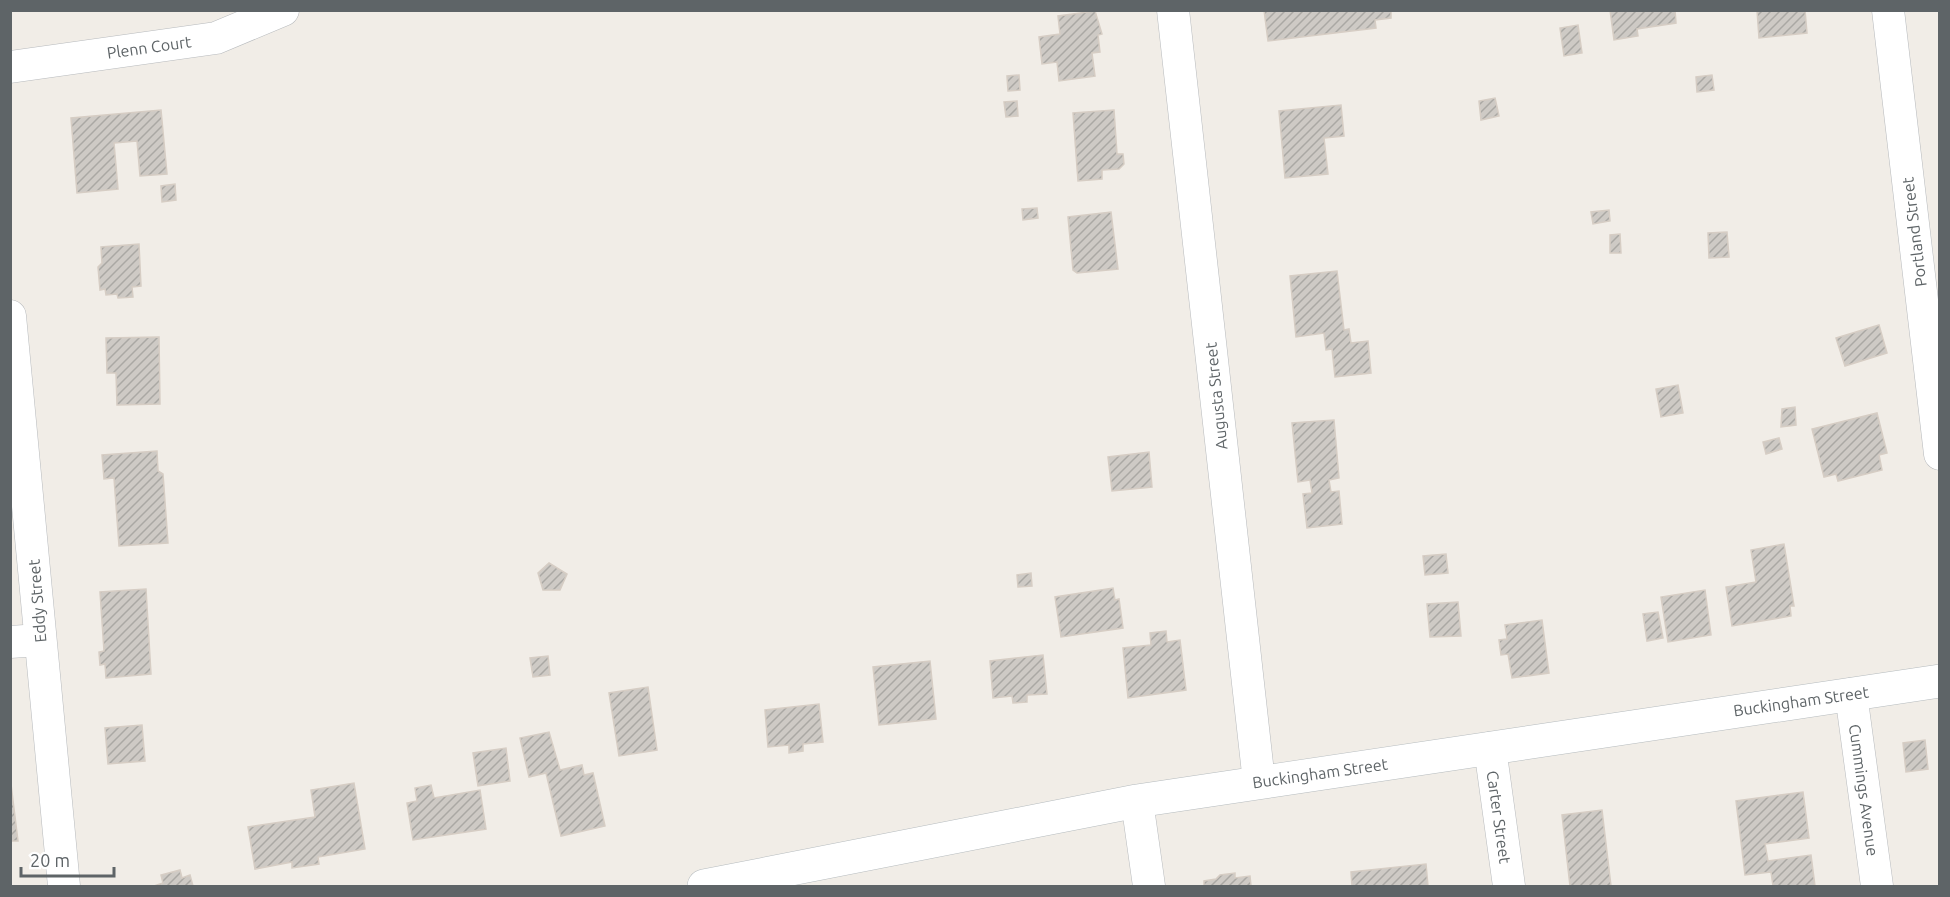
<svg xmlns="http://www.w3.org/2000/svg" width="1950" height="897" font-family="Ubuntu,sans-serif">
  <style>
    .building { fill: url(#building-hatch); stroke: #d6cdc4; stroke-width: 1.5 }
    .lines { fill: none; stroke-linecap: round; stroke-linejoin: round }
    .street-casing { stroke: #b7babd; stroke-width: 33 }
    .secondary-casing { stroke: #b5bbbe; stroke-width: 34 }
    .street { stroke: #fff; stroke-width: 32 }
    .secondary { stroke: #fff; stroke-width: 33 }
    .labels { text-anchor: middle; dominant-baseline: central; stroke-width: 6; stroke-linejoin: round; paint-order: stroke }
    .street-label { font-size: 16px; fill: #5e6467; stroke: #fff }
  </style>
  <defs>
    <pattern id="building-hatch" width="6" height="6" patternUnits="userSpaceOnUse" patternTransform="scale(1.5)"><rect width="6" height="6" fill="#cecac5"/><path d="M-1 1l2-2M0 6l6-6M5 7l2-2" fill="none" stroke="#aaa8a4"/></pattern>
  </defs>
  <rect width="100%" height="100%" fill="#f1ede7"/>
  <g class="building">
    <path d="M 1264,10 L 1391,10 L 1391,18 L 1375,20 L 1376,28 L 1268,41 Z"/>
    <path d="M 1610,10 L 1675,10 L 1676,23 L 1637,29 L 1638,36 L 1614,40 Z"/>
    <path d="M 1757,10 L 1805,10 L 1807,33 L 1759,38 Z"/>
    <path d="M 1095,11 L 1102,34 L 1098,35 L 1100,52 L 1092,53 L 1095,76 L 1059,81 L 1057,62 L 1042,64 L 1039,37 L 1060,34 L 1058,16 Z"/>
    <path d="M 1578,25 L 1582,53 L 1564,56 L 1560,28 Z"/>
    <path d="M 1019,75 L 1020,90 L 1008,91 L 1007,76 Z"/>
    <path d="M 1712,75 L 1714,90 L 1697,92 L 1696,77 Z"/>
    <path d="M 1495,98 L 1499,116 L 1481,120 L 1479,101 Z"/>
    <path d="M 1017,101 L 1018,116 L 1006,117 L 1004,102 Z"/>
    <path d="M 1341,105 L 1344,136 L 1324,138 L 1328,174 L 1285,178 L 1279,111 Z"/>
    <path d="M 161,110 L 167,174 L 140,176 L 137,141 L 114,143 L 118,189 L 77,193 L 71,118 Z"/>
    <path d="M 1114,110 L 1117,154 L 1123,154 L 1124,164 L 1119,169 L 1102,170 L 1102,179 L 1078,181 L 1073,113 Z"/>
    <path d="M 175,184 L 176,200 L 162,202 L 161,186 Z"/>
    <path d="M 1037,208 L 1038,218 L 1023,220 L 1022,209 Z"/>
    <path d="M 1609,210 L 1610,221 L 1593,224 L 1591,212 Z"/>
    <path d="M 1111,212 L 1118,269 L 1077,273 L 1073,270 L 1068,217 Z"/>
    <path d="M 1727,232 L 1729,257 L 1709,258 L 1708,233 Z"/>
    <path d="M 1620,234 L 1621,253 L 1610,253 L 1610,235 Z"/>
    <path d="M 139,244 L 141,286 L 132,287 L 133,297 L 118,298 L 117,294 L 106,295 L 105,289 L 100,290 L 98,267 L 102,263 L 101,247 Z"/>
    <path d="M 1337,271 L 1344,330 L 1349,329 L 1351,343 L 1368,341 L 1371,373 L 1335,377 L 1332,349 L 1326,350 L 1324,333 L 1296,337 L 1290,276 Z"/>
    <path d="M 1879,325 L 1887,353 L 1845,366 L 1836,338 Z"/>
    <path d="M 159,337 L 160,404 L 117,405 L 116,373 L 107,373 L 106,338 Z"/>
    <path d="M 1678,385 L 1683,413 L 1661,417 L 1656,389 Z"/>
    <path d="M 1795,407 L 1796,425 L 1781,427 L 1782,409 Z"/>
    <path d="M 1877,413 L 1887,453 L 1879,455 L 1882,470 L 1838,481 L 1836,474 L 1824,477 L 1812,429 Z"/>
    <path d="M 1334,420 L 1339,478 L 1329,480 L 1331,492 L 1339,491 L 1342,524 L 1307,528 L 1303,494 L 1312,493 L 1310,480 L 1298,482 L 1292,423 Z"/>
    <path d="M 1779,438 L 1782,449 L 1766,454 L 1763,442 Z"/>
    <path d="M 157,451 L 158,471 L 163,474 L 168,543 L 119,546 L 114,478 L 104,479 L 102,455 Z"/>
    <path d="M 1149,452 L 1152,487 L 1112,491 L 1108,457 Z"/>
    <path d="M 1784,544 L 1794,606 L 1790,606 L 1791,616 L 1732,626 L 1726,587 L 1756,582 L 1751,550 Z"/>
    <path d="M 1446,554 L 1448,573 L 1425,575 L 1423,556 Z"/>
    <path d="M 549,563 L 567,574 L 560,590 L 543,590 L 538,573 Z"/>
    <path d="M 1031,573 L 1032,586 L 1018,587 L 1017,575 Z"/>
    <path d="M 1113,588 L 1115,600 L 1119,599 L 1123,628 L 1061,637 L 1055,597 Z"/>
    <path d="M 146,589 L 151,674 L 106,678 L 105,664 L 100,665 L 99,652 L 104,651 L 100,592 Z"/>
    <path d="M 1705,590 L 1711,635 L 1668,642 L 1661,597 Z"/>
    <path d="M 1458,602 L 1461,636 L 1430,637 L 1427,604 Z"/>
    <path d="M 1658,612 L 1663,638 L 1647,641 L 1643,614 Z"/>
    <path d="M 1542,620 L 1549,673 L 1512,678 L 1508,654 L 1501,655 L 1499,640 L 1507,639 L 1505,625 Z"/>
    <path d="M 1166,631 L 1167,642 L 1180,640 L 1186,690 L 1128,698 L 1123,648 L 1151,645 L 1150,633 Z"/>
    <path d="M 1043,655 L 1047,694 L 1027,695 L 1027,702 L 1013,703 L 1012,696 L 993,698 L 990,661 Z"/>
    <path d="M 548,656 L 550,675 L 533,677 L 530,658 Z"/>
    <path d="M 930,661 L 936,719 L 879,725 L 873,667 Z"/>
    <path d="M 648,687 L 657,750 L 619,756 L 609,693 Z"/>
    <path d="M 819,704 L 823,742 L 803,744 L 803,751 L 789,753 L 789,745 L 768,747 L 765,710 Z"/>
    <path d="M 142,725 L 145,761 L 108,764 L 105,728 Z"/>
    <path d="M 549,732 L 560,770 L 582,765 L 584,775 L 593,773 L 605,826 L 561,836 L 546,773 L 529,777 L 520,738 Z"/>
    <path d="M 1925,740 L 1928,769 L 1906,772 L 1903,743 Z"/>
    <path d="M 506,748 L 510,781 L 478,786 L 473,753 Z"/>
    <path d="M 10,776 L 18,841 L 10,841 Z"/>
    <path d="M 354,783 L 365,849 L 318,857 L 319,864 L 292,868 L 292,862 L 255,869 L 248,827 L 315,817 L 311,790 Z"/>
    <path d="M 431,785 L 434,798 L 480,790 L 486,829 L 413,840 L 407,803 L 417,801 L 415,788 Z"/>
    <path d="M 1803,792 L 1809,838 L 1765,844 L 1768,861 L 1811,855 L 1815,886 L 1773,886 L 1771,872 L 1745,875 L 1736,801 Z"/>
    <path d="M 1602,810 L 1611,886 L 1570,886 L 1562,815 Z"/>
    <path d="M 1426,864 L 1428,886 L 1352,886 L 1351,872 Z"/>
    <path d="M 180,870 L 182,878 L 190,875 L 193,886 L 154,886 L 163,883 L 161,875 Z"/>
    <path d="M 1235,873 L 1235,878 L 1250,876 L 1251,886 L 1204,886 L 1204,881 L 1216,879 L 1220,875 Z"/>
  </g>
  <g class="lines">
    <defs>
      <g id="street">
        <path d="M 1173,10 L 1259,782"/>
        <path d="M 1888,10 L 1940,454"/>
        <path d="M 10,67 L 216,38 L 283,10"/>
        <path d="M 10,316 L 64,886"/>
        <path d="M 10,642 L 40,640"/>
        <path d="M 1851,694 L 1877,886"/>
        <path d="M 1490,748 L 1509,886"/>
        <path d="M 1137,801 L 1149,886"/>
      </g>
      <path id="secondary" d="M 704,886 L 1137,801 L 1940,681"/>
    </defs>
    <use href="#street" class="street-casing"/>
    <use href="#secondary" class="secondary-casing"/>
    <use href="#street" class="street"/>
    <use href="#secondary" class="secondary"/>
  </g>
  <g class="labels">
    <g class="street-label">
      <text transform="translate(149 47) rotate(-8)">Plenn Court</text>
      <text transform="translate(1914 232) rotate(-97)">Portland Street</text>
      <text transform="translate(1216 396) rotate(-96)">Augusta Street</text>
      <text transform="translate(37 601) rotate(-95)">Eddy Street</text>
      <text transform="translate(1801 701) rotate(-8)">Buckingham Street</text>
      <text transform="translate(1320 773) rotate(-8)">Buckingham Street</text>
      <text transform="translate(1864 790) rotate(82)">Cummings Avenue</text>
      <text transform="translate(1499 817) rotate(82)">Carter Street</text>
    </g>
  </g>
  <rect width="1950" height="897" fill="none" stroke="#5e6467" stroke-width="24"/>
  <path d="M21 867v9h93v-9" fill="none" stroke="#5e6467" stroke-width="3"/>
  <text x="30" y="867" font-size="18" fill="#5e6467" stroke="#ffffff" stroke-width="4.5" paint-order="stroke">20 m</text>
</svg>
